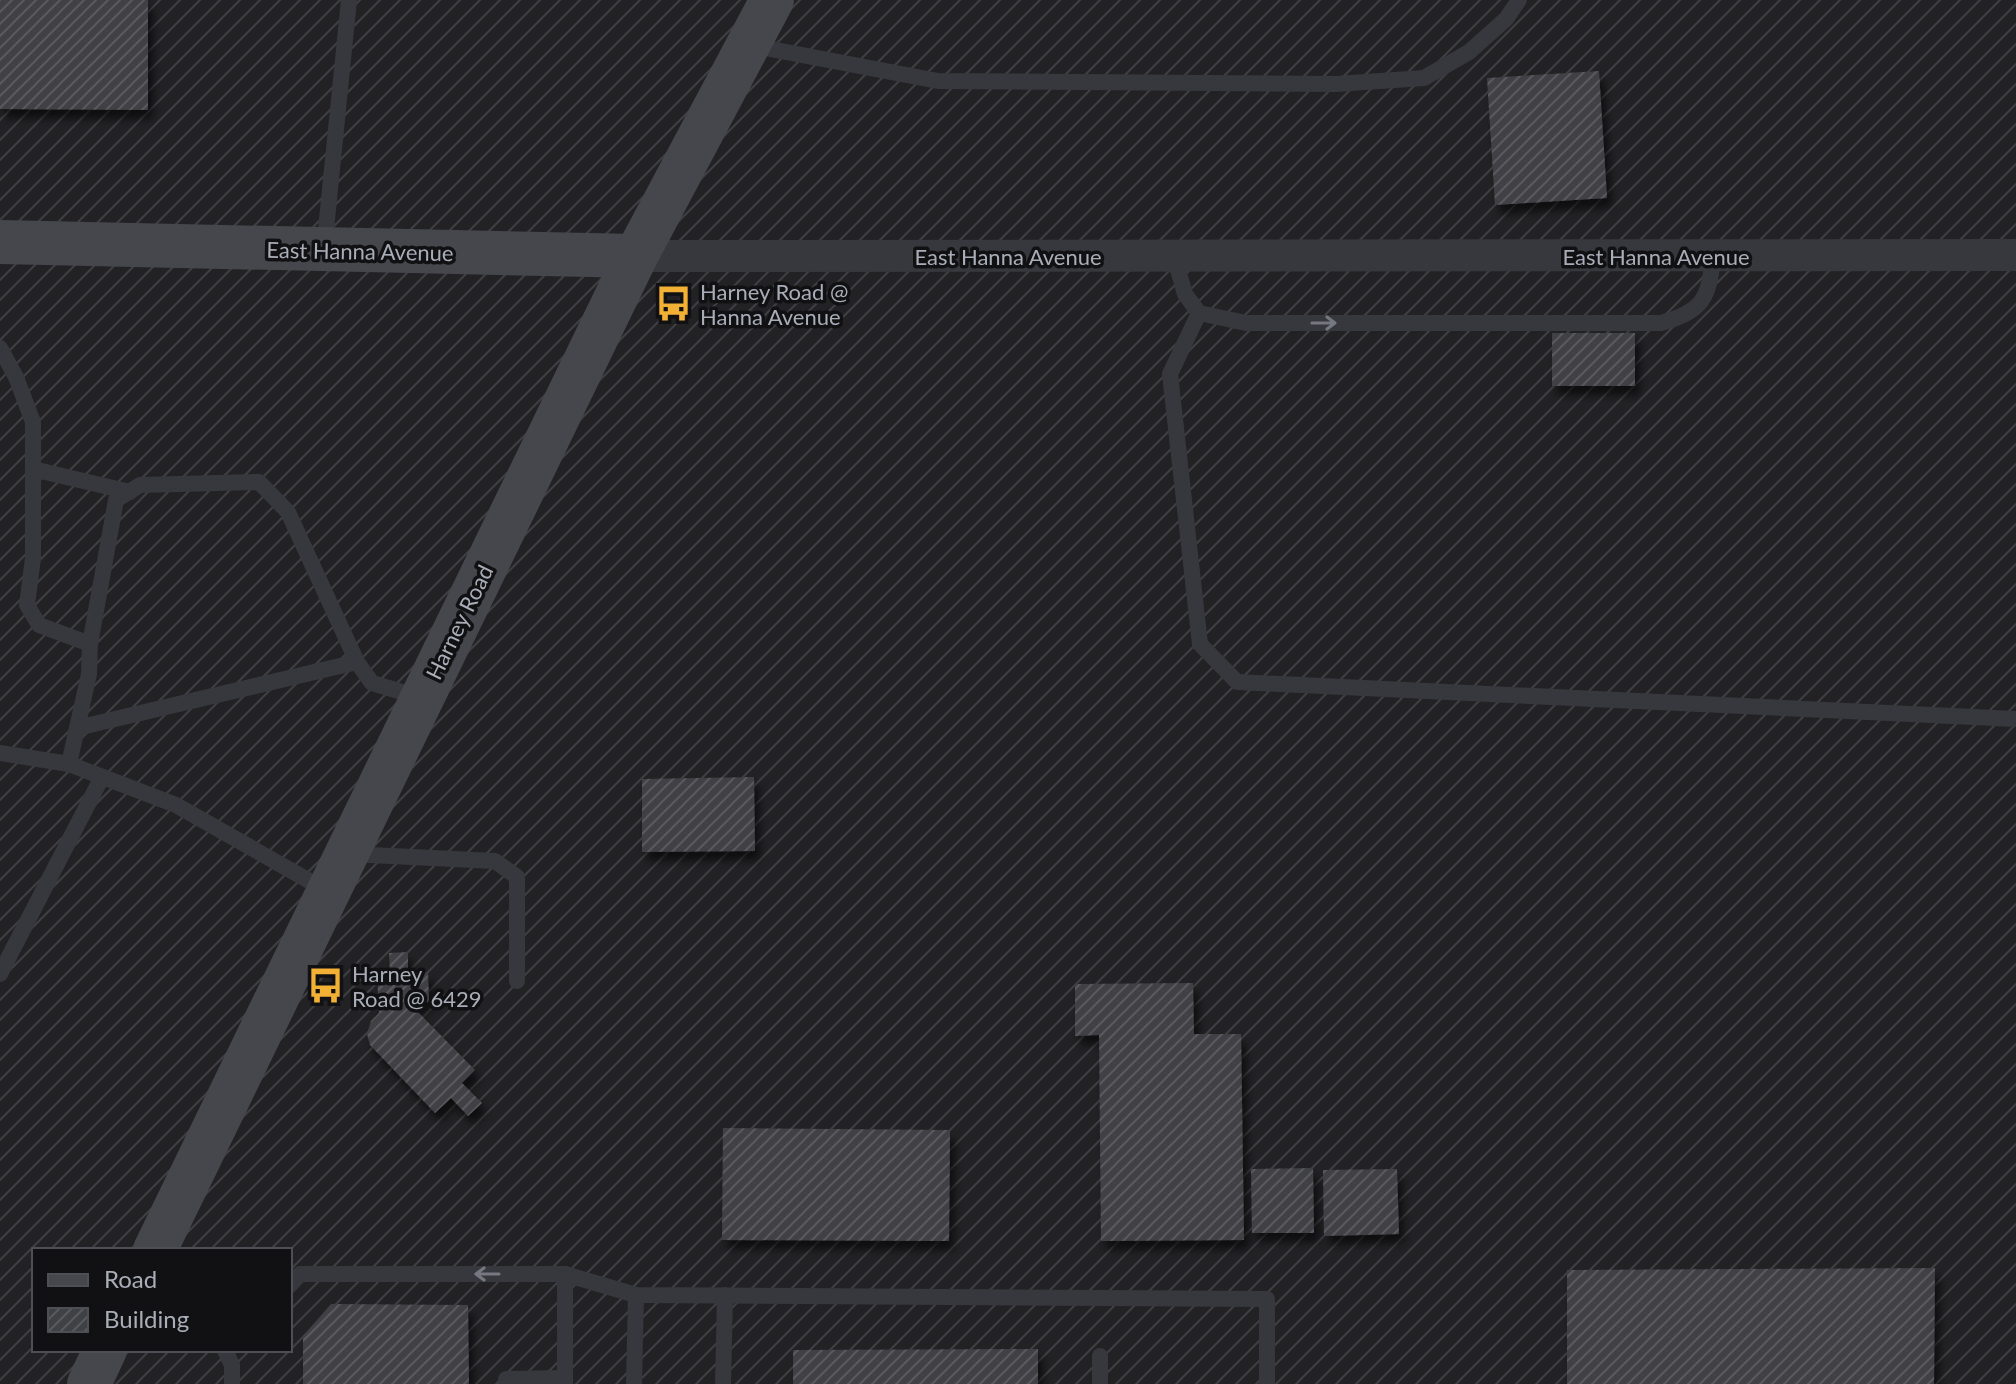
<svg xmlns="http://www.w3.org/2000/svg" width="2016" height="1384" font-family="Lato,sans-serif">
  <style>
    .industrial { fill: url(#industrial-furrows); fill-rule: evenodd }
    .building { fill: url(#building-hatch); filter: url(#shadow) }
    .lines { fill: none; stroke-linecap: round; stroke-linejoin: round }
    .lane { stroke: #37383d; stroke-width: 16 }
    .street { stroke: #37383d; stroke-width: 32 }
    .secondary { stroke: #45474d; stroke-width: 44 }
    .oneway { stroke: #757881 }
    .labels { text-anchor: middle; dominant-baseline: central; stroke-width: 7; stroke-linejoin: round; paint-order: stroke }
    .street-label { font-size: 22px; fill: #a8adb8; stroke: #111113 }
    .poi-label { font-size: 22px; fill: #a8adb8; stroke: #111113; text-anchor: start }
  </style>
  <defs>
    <pattern id="industrial-furrows" width="10" height="10" patternUnits="userSpaceOnUse" patternTransform="scale(2)"><rect width="10" height="10" fill="#222225"/><path d="M-1 1l2-2M0 10L10 0M9 11l2-2" fill="none" stroke="#3f3f43"/></pattern>
    <pattern id="building-hatch" width="6" height="6" patternUnits="userSpaceOnUse" patternTransform="scale(2)"><rect width="6" height="6" fill="#404145"/><path d="M-1 1l2-2M0 6l6-6M5 7l2-2" fill="none" stroke="#595a5e"/></pattern>
    <filter id="shadow"><feDropShadow dx="5" dy="9" stdDeviation="4" flood-color="#0009"/></filter>
  </defs>
  <rect width="100%" height="100%" fill="#161618"/>
  <path class="industrial" d="M 0,0 L 2016,0 L 2016,1384 L 0,1384 ZM 34,1250 L 290,1250 L 290,1350 L 34,1350 Z"/>
  <g class="building">
    <path d="M 0,0 L 148,0 L 148,110 L 0,109 Z"/>
    <path d="M 1599,71 L 1607,198 L 1495,205 L 1487,78 Z"/>
    <rect x="1552" y="333" width="83" height="53"/>
    <path d="M 754,777 L 755,851 L 642,852 L 642,779 Z"/>
    <path d="M 408,952 L 408,973 L 428,972 L 429,1002 L 417,1003 L 417,1011 L 475,1070 L 462,1083 L 482,1103 L 468,1116 L 451,1098 L 435,1113 L 370,1045 L 367,1034 L 371,1021 L 379,1013 L 377,974 L 390,974 L 389,953 Z"/>
    <path d="M 1193,983 L 1194,1034 L 1241,1034 L 1244,1240 L 1101,1241 L 1099,1035 L 1075,1036 L 1075,984 Z"/>
    <path d="M 723,1128 L 950,1130 L 949,1241 L 722,1240 Z"/>
    <path d="M 1313,1168 L 1314,1233 L 1252,1233 L 1251,1169 Z"/>
    <path d="M 1397,1169 L 1399,1234 L 1324,1236 L 1323,1170 Z"/>
    <path d="M 1935,1268 L 1934,1384 L 1567,1384 L 1567,1270 Z"/>
    <path d="M 331,1304 L 468,1305 L 469,1384 L 303,1384 L 303,1336 Z"/>
    <path d="M 1038,1349 L 1038,1384 L 793,1384 L 793,1350 Z"/>
  </g>
  <g class="lines">
    <g class="lane">
      <path d="M 750,45 L 938,81 L 1336,84 L 1424,78 L 1469,52 L 1506,19 L 1519,0"/>
      <path d="M 324,249 L 349,0"/>
      <path d="M 1174,256 L 1185,294 L 1199,313 L 1246,323 L 1661,323 C 1703,311 1709,299 1713,256"/>
      <path d="M 1199,313 L 1170,374 L 1200,644 L 1237,682 L 2016,719"/>
      <path d="M 0,348 L 16,377 L 33,422 L 33,558 L 27,605 L 39,625 L 90,644 L 89,674 L 69,764"/>
      <path d="M 33,469 L 130,492"/>
      <path d="M 90,644 L 116,500 L 140,485 L 259,482 L 288,512 L 357,662 L 372,683 L 422,698"/>
      <path d="M 77,728 L 357,662"/>
      <path d="M 0,753 L 69,764 L 176,805 L 327,891"/>
      <path d="M 349,854 L 495,861 L 517,877 L 517,981"/>
      <path d="M 0,974 L 102,777"/>
      <path d="M 290,1285 L 300,1274 L 565,1274 L 636,1295 L 1267,1299 L 1267,1384"/>
      <path d="M 225,1350 L 232,1365 L 232,1384"/>
      <path d="M 1100,1356 L 1100,1384"/>
      <path d="M 506,1384 L 506,1379 L 565,1378"/>
      <path d="M 565,1384 L 565,1274"/>
      <path d="M 634,1384 L 636,1295"/>
      <path d="M 723,1384 L 725,1295"/>
    </g>
    <path class="street" d="M 636,256 L 2016,255"/>
    <g class="secondary">
      <path d="M 0,242 L 636,256"/>
      <path d="M 155,1250 L 636,256 L 772,0"/>
      <path d="M 89,1384 L 105,1350"/>
    </g>
  </g>
  <defs><path id="oneway-shaft" d="M-6 0H5M1.5-3L5.5 0L1.5 3" fill="none" stroke-width="1.6" stroke-linecap="round" stroke-linejoin="round" transform="scale(2)"/></defs>
  <g class="oneway">
    <use href="#oneway-shaft" transform="translate(1324 323)"/>
    <use href="#oneway-shaft" transform="translate(487 1274) rotate(180)"/>
  </g>
  <defs>
    <symbol id="bus-bare" viewBox="-9 -9 18 18"><path d="M-5-6H5V4H4V6H2V4H-2V6H-4V4H-5ZM-3.5-4V0h7V-4ZM-3.5 1.2v1.5H-2V1.2ZM2 1.2v1.5H3.5V1.2Z" fill="#f2b134" stroke="#111113" stroke-width="2.5" paint-order="stroke"/></symbol>
  </defs>
  <g fill-rule="evenodd">
    <use href="#bus-bare" x="648" y="278" width="51" height="51"/>
    <use href="#bus-bare" x="300" y="960" width="51" height="51"/>
  </g>
  <g class="labels">
    <g class="street-label">
      <text transform="translate(360 251) rotate(1)">East Hanna Avenue</text>
      <text x="1008" y="256">East Hanna Avenue</text>
      <text x="1656" y="256">East Hanna Avenue</text>
      <text transform="translate(459 622) rotate(-64)">Harney Road</text>
    </g>
    <g class="poi-label">
      <text x="700" y="291">Harney Road @<tspan x="700" dy="25">Hanna Avenue</tspan></text>
      <text x="352" y="973">Harney<tspan x="352" dy="25">Road @ 6429</tspan></text>
    </g>
  </g>
  <rect x="32" y="1248" width="260" height="104" fill="#111113" stroke="#4d4f55" stroke-width="2"/>
  <rect x="48" y="1274" width="40" height="12" fill="#45474d" stroke="#4d4f55" stroke-width="2"/>
  <text x="104" y="1288" font-size="24" fill="#a8adb8">Road</text>
  <rect x="48" y="1308" width="40" height="24" fill="url(#building-hatch)" stroke="#4d4f55" stroke-width="2"/>
  <text x="104" y="1328" font-size="24" fill="#a8adb8">Building</text>
</svg>
